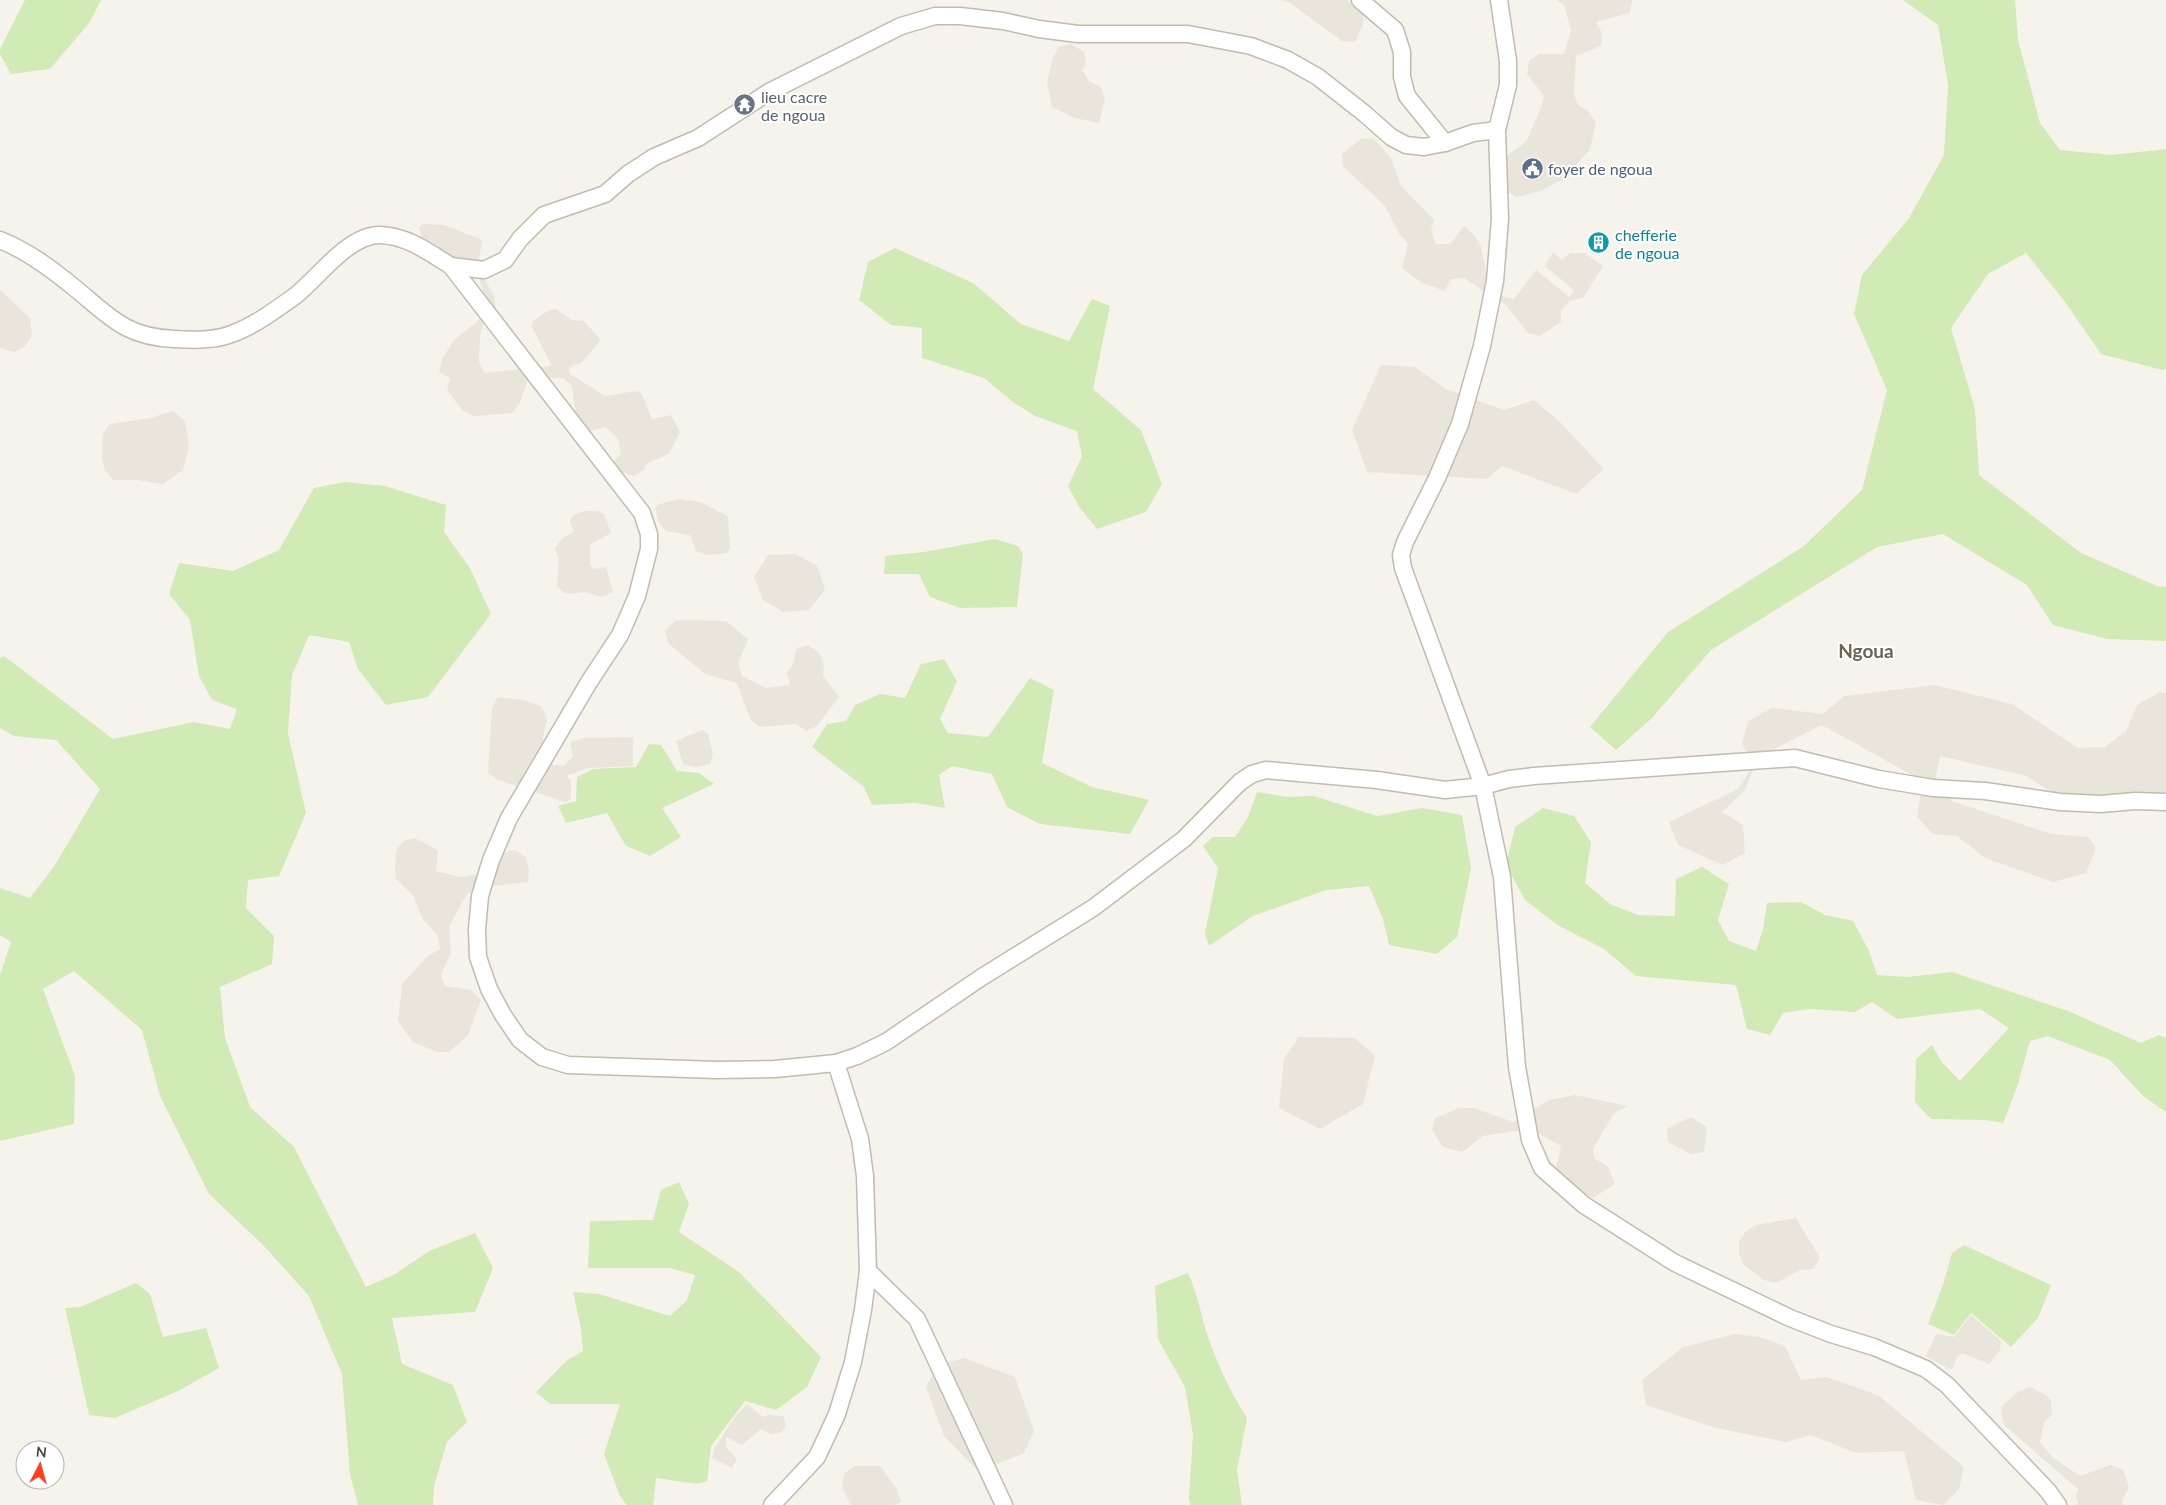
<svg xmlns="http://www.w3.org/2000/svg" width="2166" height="1505" font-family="Lato,sans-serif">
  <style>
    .residential { fill: #eae5da }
    .green { fill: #d2eab5 }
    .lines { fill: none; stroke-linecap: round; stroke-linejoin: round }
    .street-casing { stroke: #c2bbae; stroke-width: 19 }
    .street { stroke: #fff; stroke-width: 16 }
    .labels { text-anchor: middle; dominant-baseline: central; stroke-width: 4; stroke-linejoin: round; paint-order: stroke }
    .worship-label { font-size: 16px; fill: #5b616d; stroke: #fff; text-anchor: start }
    .service-label { font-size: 16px; fill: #4e5e75; stroke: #fff; text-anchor: start }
    .culture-label { font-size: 16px; fill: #0d838f; stroke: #fff; text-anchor: start }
    .quarter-label { font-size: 19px; font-weight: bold; fill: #6e6250; stroke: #fff }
  </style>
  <rect width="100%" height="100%" fill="#f6f3ec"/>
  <g class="residential">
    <path d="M 1282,0 L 1346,0 L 1363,12 L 1363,25 L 1355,42 L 1342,41 L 1290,3 Z"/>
    <path d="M 1557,0 L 1632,0 L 1630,13 L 1596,22 L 1602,33 L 1601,46 L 1576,56 L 1574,94 L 1578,105 L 1589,112 L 1596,123 L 1590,149 L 1565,178 L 1541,191 L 1517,197 L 1506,191 L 1505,157 L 1526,142 L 1541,108 L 1544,96 L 1527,74 L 1529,61 L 1539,54 L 1564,54 L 1571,30 L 1564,5 Z"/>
    <path d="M 1071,44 L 1084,52 L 1086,64 L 1082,70 L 1089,81 L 1101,87 L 1105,99 L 1099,123 L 1075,118 L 1052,107 L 1047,83 L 1053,57 L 1059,47 Z"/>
    <path d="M 1373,138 L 1391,158 L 1401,186 L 1434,220 L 1431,232 L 1436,244 L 1450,244 L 1464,226 L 1474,235 L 1481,246 L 1489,288 L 1502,296 L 1514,299 L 1536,270 L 1569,297 L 1574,290 L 1545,266 L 1553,252 L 1562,260 L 1570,253 L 1585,253 L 1603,266 L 1583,298 L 1570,301 L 1561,310 L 1561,322 L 1540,336 L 1528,333 L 1505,304 L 1464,278 L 1451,279 L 1445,291 L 1422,283 L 1402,268 L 1408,244 L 1400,235 L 1385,206 L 1343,166 L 1342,154 L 1361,139 Z"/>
    <path d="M 423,224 L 445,225 L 482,240 L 478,268 L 494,296 L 496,309 L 484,323 L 480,335 L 479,361 L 484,373 L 552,366 L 532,327 L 533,321 L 549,310 L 556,309 L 572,320 L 584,321 L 601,340 L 581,363 L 569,367 L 570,374 L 605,396 L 636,391 L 642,394 L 652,419 L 671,415 L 680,432 L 669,454 L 646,464 L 644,470 L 633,476 L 620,471 L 611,464 L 621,454 L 618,438 L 605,427 L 590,431 L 577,422 L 572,387 L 564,378 L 528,378 L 520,403 L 512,413 L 473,416 L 462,410 L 447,390 L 450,378 L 439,372 L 442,359 L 454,340 L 479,320 L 484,293 L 478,275 L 424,245 L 419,228 Z"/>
    <path d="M 0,290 L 30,318 L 32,336 L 25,347 L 14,352 L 0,348 Z"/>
    <path d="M 1381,365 L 1415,367 L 1446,389 L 1504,410 L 1534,400 L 1561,423 L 1604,469 L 1576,494 L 1502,466 L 1487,479 L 1367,472 L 1352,430 Z"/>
    <path d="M 173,411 L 185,421 L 189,446 L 183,470 L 163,484 L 138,480 L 113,480 L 105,470 L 102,459 L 103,434 L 110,424 L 150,418 Z"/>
    <path d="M 679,499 L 700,502 L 728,516 L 730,548 L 727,553 L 708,555 L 696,551 L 690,535 L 666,531 L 658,521 L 655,508 L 660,504 Z"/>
    <path d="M 585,511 L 598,511 L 604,514 L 611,533 L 590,545 L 590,564 L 594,569 L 606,567 L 613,592 L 602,597 L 585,592 L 566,594 L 557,586 L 559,560 L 555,549 L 562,538 L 574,532 L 570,521 L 573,515 Z"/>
    <path d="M 795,554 L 817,565 L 825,590 L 809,610 L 783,612 L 763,600 L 754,577 L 768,555 Z"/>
    <path d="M 687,620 L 726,621 L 748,639 L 738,663 L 742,676 L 766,688 L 790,685 L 787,673 L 794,662 L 796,648 L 808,645 L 819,653 L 824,664 L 823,676 L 839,697 L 817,726 L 806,731 L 796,724 L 759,727 L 750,719 L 737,683 L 705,674 L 668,643 L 665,630 L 675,621 Z"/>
    <path d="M 1935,685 L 2012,704 L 2078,748 L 2105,747 L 2126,731 L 2137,705 L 2160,692 L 2166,693 L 2166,792 L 2078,808 L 2026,776 L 1940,756 L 1935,780 L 1952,801 L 2051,834 L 2089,837 L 2096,848 L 2086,873 L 2053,882 L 1985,858 L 1957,836 L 1933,834 L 1917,817 L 1923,781 L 1822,725 L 1758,757 L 1745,790 L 1722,812 L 1743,825 L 1745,853 L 1723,865 L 1678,845 L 1669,822 L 1738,789 L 1752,767 L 1742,743 L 1748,721 L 1772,708 L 1823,714 L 1844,696 Z"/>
    <path d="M 498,697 L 523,700 L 541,706 L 547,718 L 538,763 L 564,766 L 573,756 L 570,742 L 584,738 L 626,737 L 633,738 L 633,766 L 589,768 L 566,776 L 571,780 L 571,799 L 565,802 L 498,780 L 488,773 L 492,708 Z"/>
    <path d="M 702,730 L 708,734 L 713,755 L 710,764 L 695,767 L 683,764 L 676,741 Z"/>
    <path d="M 415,838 L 438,850 L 436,871 L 461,877 L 489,872 L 499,865 L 502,853 L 515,850 L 526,857 L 529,869 L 528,882 L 477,888 L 466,895 L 449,927 L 451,953 L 441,975 L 445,986 L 471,990 L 481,1000 L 468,1035 L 449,1052 L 437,1052 L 413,1042 L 398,1021 L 402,984 L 428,956 L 440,949 L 438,936 L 422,918 L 413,895 L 395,878 L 396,851 L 403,841 Z"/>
    <path d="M 1299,1037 L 1355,1038 L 1375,1056 L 1363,1104 L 1320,1129 L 1279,1108 L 1284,1059 Z"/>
    <path d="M 1575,1095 L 1628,1106 L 1614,1113 L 1593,1149 L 1594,1158 L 1608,1167 L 1615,1184 L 1593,1198 L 1571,1187 L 1567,1176 L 1556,1169 L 1561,1146 L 1530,1129 L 1483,1136 L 1462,1152 L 1443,1147 L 1432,1130 L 1435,1118 L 1459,1108 L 1474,1108 L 1513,1122 L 1549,1100 Z"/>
    <path d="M 1691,1117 L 1707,1127 L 1704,1152 L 1691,1154 L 1668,1142 L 1667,1129 Z"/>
    <path d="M 1796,1218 L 1820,1258 L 1813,1269 L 1800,1270 L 1776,1283 L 1764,1280 L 1744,1265 L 1739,1254 L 1739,1242 L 1746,1231 L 1757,1225 Z"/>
    <path d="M 1971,1315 L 2001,1341 L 2000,1350 L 1989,1364 L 1962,1353 L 1957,1357 L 1952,1369 L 1949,1369 L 1926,1356 L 1936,1334 L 1954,1337 Z"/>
    <path d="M 1735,1334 L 1760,1337 L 1785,1346 L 1801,1380 L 1826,1377 L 1878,1395 L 1964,1467 L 1959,1489 L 1943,1505 L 1916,1500 L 1904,1451 L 1856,1453 L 1811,1435 L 1786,1442 L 1716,1428 L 1646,1405 L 1642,1380 L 1683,1347 Z"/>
    <path d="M 964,1358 L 1015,1377 L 1034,1431 L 1024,1453 L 979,1472 L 944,1436 L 926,1387 L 938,1365 Z"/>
    <path d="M 2030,1387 L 2048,1396 L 2051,1401 L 2052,1414 L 2044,1423 L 2040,1442 L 2052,1457 L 2080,1476 L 2111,1465 L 2123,1470 L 2129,1488 L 2122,1500 L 2123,1505 L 2078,1505 L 2076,1496 L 2078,1489 L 2004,1425 L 2001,1411 L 2003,1405 L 2018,1392 Z"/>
    <path d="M 747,1404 L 763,1417 L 769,1415 L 783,1416 L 786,1426 L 782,1432 L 772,1434 L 761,1429 L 742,1445 L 726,1437 L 726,1447 L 737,1459 L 732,1468 L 712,1458 L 715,1447 L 734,1418 Z"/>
    <path d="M 854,1466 L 880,1466 L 897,1490 L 901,1502 L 894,1505 L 851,1505 L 842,1487 L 844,1474 Z"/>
  </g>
  <g class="green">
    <path d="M 25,0 L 101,0 L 90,22 L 50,69 L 11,74 L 0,54 L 0,49 Z"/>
    <path d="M 1903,0 L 2015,0 L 2018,40 L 2040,123 L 2060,150 L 2111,155 L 2166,149 L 2166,369 L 2162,370 L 2101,354 L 2065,302 L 2026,253 L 1988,274 L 1951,328 L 1975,409 L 1979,475 L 2081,553 L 2157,586 L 2166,587 L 2166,641 L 2107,639 L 2053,625 L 2027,585 L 1943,534 L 1877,547 L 1711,650 L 1652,718 L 1616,750 L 1590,727 L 1668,632 L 1804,546 L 1862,490 L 1887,390 L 1854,314 L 1862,275 L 1909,218 L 1944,155 L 1948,85 L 1938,25 Z"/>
    <path d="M 895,248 L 973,283 L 1021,324 L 1069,341 L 1092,299 L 1110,306 L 1093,389 L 1141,430 L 1162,484 L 1146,512 L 1097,529 L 1079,507 L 1068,486 L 1082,456 L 1077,431 L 1035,416 L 1013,402 L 984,378 L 922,358 L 922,328 L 891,325 L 859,300 L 868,262 Z"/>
    <path d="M 345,482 L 385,486 L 446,505 L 444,532 L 470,568 L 491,614 L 428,697 L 386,705 L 358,669 L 349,642 L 309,635 L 292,676 L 288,733 L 306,813 L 279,876 L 248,880 L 246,908 L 274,936 L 272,964 L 220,987 L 225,1038 L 250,1107 L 294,1147 L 366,1287 L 395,1274 L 429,1251 L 475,1233 L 493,1268 L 475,1312 L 392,1318 L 402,1364 L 453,1385 L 467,1422 L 447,1442 L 434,1486 L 433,1505 L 358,1505 L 350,1475 L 342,1374 L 309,1296 L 264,1246 L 209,1194 L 160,1096 L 142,1030 L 74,971 L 43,989 L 75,1076 L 74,1124 L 0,1141 L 0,975 L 11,942 L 0,935 L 0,888 L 30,898 L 55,865 L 100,789 L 56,740 L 14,736 L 0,728 L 0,658 L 4,656 L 113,739 L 194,722 L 230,729 L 237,709 L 212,700 L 199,676 L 190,620 L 169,594 L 179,563 L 233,571 L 279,550 L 314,488 Z"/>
    <path d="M 995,539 L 1018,546 L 1023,554 L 1017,607 L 960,608 L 930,597 L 919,574 L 884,574 L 885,556 L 924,552 Z"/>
    <path d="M 944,659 L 957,681 L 940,719 L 948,733 L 988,737 L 1030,678 L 1054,690 L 1042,763 L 1092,787 L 1149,800 L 1130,834 L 1040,824 L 1007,807 L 992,774 L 952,766 L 939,775 L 945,808 L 915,803 L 872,805 L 864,787 L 812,747 L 827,724 L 846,721 L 855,705 L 880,694 L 905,698 L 921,664 Z"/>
    <path d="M 649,744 L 661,745 L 677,771 L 699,773 L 714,784 L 662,808 L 681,837 L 650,856 L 626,846 L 607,813 L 566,823 L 558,806 L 576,801 L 577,777 L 593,769 L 636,767 Z"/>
    <path d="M 1257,792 L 1286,797 L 1314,796 L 1377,816 L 1423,808 L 1462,815 L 1471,868 L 1457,937 L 1437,954 L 1389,945 L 1383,919 L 1369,886 L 1326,890 L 1253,916 L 1209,946 L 1205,933 L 1218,868 L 1203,846 L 1213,837 L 1235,837 L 1248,817 Z"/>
    <path d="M 1543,808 L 1574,816 L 1591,842 L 1585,883 L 1610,904 L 1638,915 L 1675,916 L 1676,879 L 1702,867 L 1729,884 L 1718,920 L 1729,941 L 1756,951 L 1763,929 L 1767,903 L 1801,902 L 1825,915 L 1853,921 L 1869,951 L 1877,975 L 1907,977 L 1952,972 L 2068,1011 L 2141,1043 L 2159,1035 L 2166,1038 L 2166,1112 L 2143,1096 L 2110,1060 L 2048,1036 L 2030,1041 L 2017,1087 L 2003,1123 L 1985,1120 L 1931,1119 L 1915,1102 L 1916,1059 L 1932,1045 L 1941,1061 L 1960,1081 L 2009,1028 L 1980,1009 L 1897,1019 L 1872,1002 L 1855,1012 L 1810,1009 L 1783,1013 L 1770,1035 L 1747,1029 L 1736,985 L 1636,976 L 1604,949 L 1559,926 L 1525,900 L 1506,865 L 1515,827 Z"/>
    <path d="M 679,1182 L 689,1204 L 679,1232 L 739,1272 L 821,1357 L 807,1387 L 776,1410 L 745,1401 L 711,1446 L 707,1481 L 698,1484 L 656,1478 L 653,1505 L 627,1505 L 620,1496 L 604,1454 L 620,1404 L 550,1404 L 536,1392 L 566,1361 L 583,1351 L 581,1328 L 573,1292 L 599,1294 L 670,1316 L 687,1300 L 695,1275 L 669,1268 L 588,1268 L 590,1221 L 653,1220 L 661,1190 Z"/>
    <path d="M 1964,1245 L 2051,1285 L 2038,1318 L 2011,1347 L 1971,1313 L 1954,1335 L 1928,1324 L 1943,1285 L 1952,1253 Z"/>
    <path d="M 1188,1273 C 1197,1292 1200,1311 1206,1331 C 1216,1361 1230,1392 1247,1418 L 1237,1470 L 1242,1505 L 1190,1505 L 1189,1498 L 1193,1435 L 1185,1387 L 1158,1339 L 1155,1286 Z"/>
    <path d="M 136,1283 L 150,1294 L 163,1337 L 206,1328 L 219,1368 L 178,1391 L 115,1418 L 89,1415 L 65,1308 L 80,1307 Z"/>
  </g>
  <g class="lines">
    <defs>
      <g id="street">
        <path d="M 1360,0 L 1395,30 L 1402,52 L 1402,77 L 1407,96 L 1445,143 L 1473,133 L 1497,130"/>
        <path d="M 1499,0 L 1508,61 L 1508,85 L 1497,130 L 1500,219 L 1495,281 L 1482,346 L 1460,424 L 1437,478 L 1405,542 L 1401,555 L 1403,568 L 1483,786 L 1502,877 L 1517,1067 L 1530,1140 L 1542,1168 L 1584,1205 L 1675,1263 L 1790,1318 L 1831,1334 L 1874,1347 L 1926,1369 L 1947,1385 L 2048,1491 L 2058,1505"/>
        <path d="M 0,240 C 28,251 53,270 76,289 C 110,317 126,337 174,339 C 193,340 216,341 234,333 C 255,325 277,309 295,296 C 317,279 349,234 380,235 C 408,236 428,252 451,266 L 642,513 L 649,534 L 649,549 L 637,596 L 620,635 L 589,682 L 509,818 L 491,860 L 480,896 L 477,929 L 478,957 L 489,989 L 503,1015 L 520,1040 L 542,1057 L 568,1065 L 717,1070 L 775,1069 L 836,1063 L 857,1056 L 886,1042 L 982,977 L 1093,908 L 1184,839 L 1240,782 L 1252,774 L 1266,770 L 1377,780 L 1445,790 L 1483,786 L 1509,779 L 1534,776 L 1795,758 L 1879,779 L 1933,788 L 1985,791 L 2060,802 L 2101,804 L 2135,801 L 2166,802"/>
        <path d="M 451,266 L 484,270 L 505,260 L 520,239 L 544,215 L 605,194 L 628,174 L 654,157 L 698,138 L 769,92 L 901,26 L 935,16 L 960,16 L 1003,21 L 1039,29 L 1078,34 L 1188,34 L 1251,46 L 1288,60 L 1318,77 L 1365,114 L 1391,137 L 1406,145 L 1424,147 L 1445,143"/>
        <path d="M 868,1271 L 917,1319 L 1004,1505"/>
        <path d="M 772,1505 L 817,1457 L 837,1414 L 853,1362 L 863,1310 L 868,1271 L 865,1176 L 860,1139 L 836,1063"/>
      </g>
    </defs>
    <use href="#street" class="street-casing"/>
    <use href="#street" class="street"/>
  </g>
  <defs>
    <symbol id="temple-disc" viewBox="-11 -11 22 22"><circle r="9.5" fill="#6b7280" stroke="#fff"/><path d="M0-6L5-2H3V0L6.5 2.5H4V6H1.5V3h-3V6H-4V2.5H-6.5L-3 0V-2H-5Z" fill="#fff"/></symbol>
    <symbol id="civic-disc" viewBox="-11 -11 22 22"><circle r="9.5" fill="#5c6f8a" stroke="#fff"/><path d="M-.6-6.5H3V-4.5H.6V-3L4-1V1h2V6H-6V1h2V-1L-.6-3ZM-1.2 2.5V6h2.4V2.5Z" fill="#fff"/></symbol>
    <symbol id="building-disc" viewBox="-11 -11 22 22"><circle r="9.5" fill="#0f9aa8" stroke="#fff"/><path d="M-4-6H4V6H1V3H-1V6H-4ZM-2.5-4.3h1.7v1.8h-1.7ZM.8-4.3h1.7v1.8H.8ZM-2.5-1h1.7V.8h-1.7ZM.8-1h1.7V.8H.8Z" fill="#fff"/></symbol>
  </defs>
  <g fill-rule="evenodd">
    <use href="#temple-disc" x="732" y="92" width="25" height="25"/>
    <use href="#civic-disc" x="1520" y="156" width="25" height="25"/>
    <use href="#building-disc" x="1586" y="230" width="25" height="25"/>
  </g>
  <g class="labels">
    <g class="worship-label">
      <text x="761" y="96">lieu cacre<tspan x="761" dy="18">de ngoua</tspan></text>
    </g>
    <g class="service-label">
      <text x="1548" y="168">foyer de ngoua</text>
    </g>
    <g class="culture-label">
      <text x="1615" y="234">chefferie<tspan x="1615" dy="18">de ngoua</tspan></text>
    </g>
    <g class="quarter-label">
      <text x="1866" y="650">Ngoua</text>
    </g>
  </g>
  <g transform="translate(40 1465) rotate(6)"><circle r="24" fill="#ffffff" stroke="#b7b4b0"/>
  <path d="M0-4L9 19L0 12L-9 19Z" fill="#fc3f1d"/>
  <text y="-8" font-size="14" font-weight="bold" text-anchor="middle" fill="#4b4439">N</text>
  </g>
</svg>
